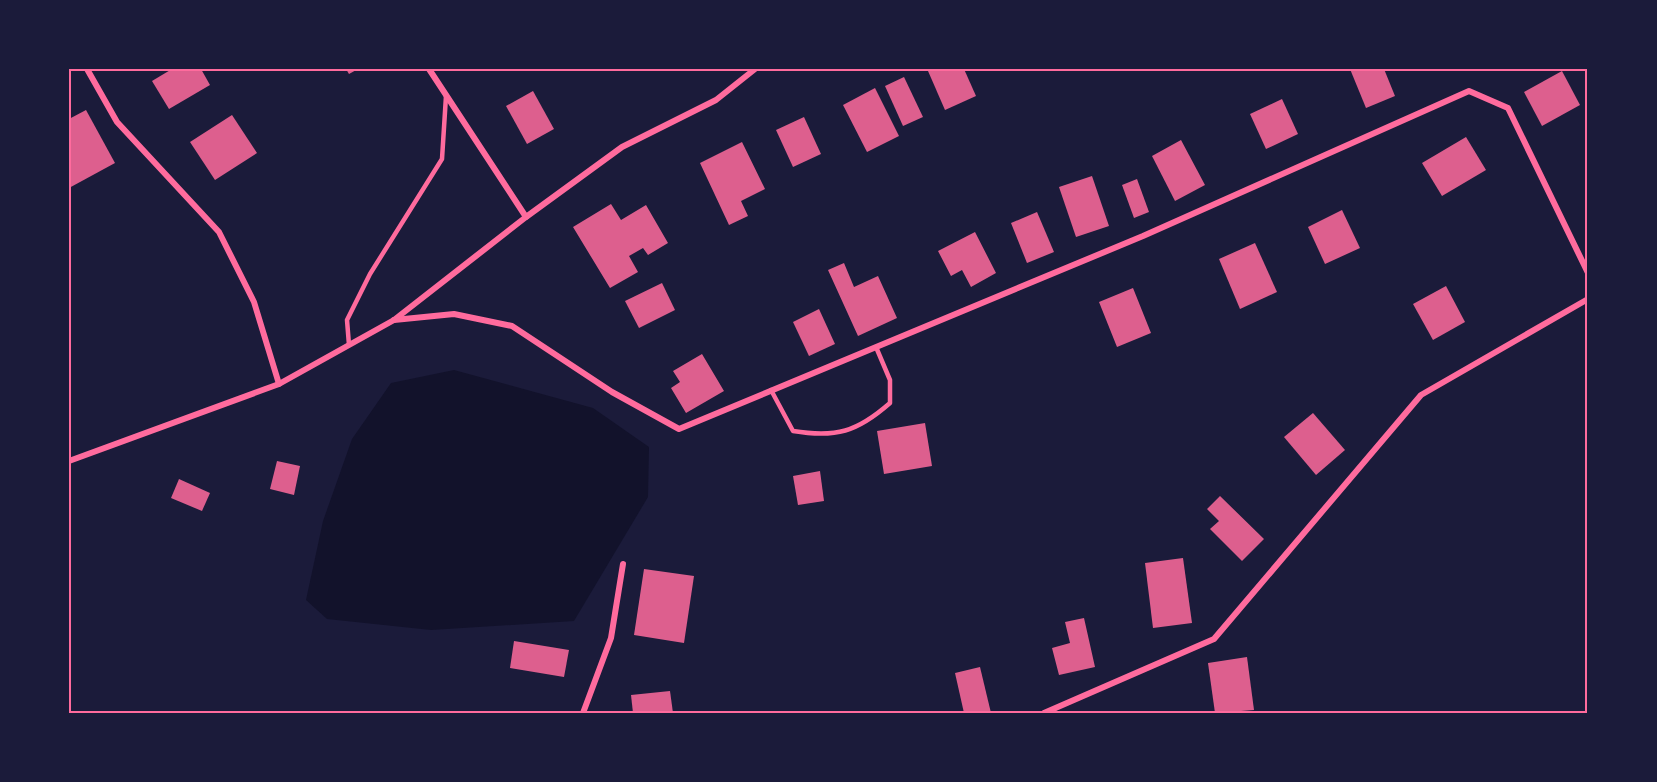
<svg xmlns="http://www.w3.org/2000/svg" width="1657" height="782" font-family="'PT Sans Narrow',sans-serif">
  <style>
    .water { fill: #12122b }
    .building { fill: #dd5f8e }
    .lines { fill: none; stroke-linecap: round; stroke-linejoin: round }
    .service { stroke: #ff6b9d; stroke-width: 4.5 }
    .minor { stroke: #ff6b9d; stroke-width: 6 }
    .neatline { fill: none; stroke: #ff6b9d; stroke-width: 2 }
  </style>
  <rect width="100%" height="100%" fill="#1b1b3a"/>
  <path class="water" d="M 454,370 L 593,408 L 649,447 L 648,497 L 574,621 L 431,630 L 327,619 L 306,600 L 323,521 L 352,439 L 391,383 Z"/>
  <g class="building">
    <path d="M 172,69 L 201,69 L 210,85 L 169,109 L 152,81 Z"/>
    <path d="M 346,69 L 358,69 L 349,74 Z"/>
    <path d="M 932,69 L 964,69 L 976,96 L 945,110 L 928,71 Z"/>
    <path d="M 1350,69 L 1384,69 L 1395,96 L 1366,108 Z"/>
    <path d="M 1562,71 L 1580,105 L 1542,126 L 1524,92 Z"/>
    <path d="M 904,77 L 923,117 L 903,126 L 885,86 Z"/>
    <path d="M 875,88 L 899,136 L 867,152 L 843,105 Z"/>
    <path d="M 533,91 L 554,129 L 527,144 L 506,106 Z"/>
    <path d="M 1282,99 L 1298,134 L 1266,149 L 1250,114 Z"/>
    <path d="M 86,110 L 115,163 L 69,188 L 69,119 Z"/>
    <path d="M 232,115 L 257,153 L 215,180 L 190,142 Z"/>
    <path d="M 804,117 L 821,154 L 793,167 L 776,130 Z"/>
    <path d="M 1466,137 L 1486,170 L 1442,196 L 1422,163 Z"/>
    <path d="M 1181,140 L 1205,185 L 1175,201 L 1152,156 Z"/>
    <path d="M 742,142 L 765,189 L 741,201 L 748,216 L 729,225 L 700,163 Z"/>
    <path d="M 1092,176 L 1109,226 L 1076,237 L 1059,187 Z"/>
    <path d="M 1137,179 L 1149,212 L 1134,218 L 1122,185 Z"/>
    <path d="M 611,204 L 621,220 L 646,205 L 668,243 L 648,255 L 643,248 L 629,256 L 638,272 L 610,288 L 573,227 Z"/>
    <path d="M 1342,210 L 1360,248 L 1325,264 L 1308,227 Z"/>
    <path d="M 1037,212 L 1054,252 L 1027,263 L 1011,223 Z"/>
    <path d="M 975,232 L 996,273 L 971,287 L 962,270 L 951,276 L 938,251 Z"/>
    <path d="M 1255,243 L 1277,292 L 1240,309 L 1219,259 Z"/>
    <path d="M 844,263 L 854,287 L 878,276 L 897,318 L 858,336 L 828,270 Z"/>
    <path d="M 662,283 L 675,310 L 639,328 L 625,301 Z"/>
    <path d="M 1446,286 L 1465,322 L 1433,340 L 1413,304 Z"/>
    <path d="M 1133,288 L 1151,333 L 1117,347 L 1099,302 Z"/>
    <path d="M 819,309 L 835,344 L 809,356 L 793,322 Z"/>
    <path d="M 702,354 L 724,391 L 686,413 L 671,388 L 680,382 L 673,371 Z"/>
    <path d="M 1313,413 L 1345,450 L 1316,475 L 1284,437 Z"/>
    <path d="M 925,423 L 932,466 L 884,474 L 877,431 Z"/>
    <path d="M 277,461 L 300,466 L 294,495 L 270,489 Z"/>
    <path d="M 820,471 L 824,501 L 798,505 L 793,476 Z"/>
    <path d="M 179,479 L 210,493 L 202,511 L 171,498 Z"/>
    <path d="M 1220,496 L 1264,539 L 1242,561 L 1210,529 L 1219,521 L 1207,509 Z"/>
    <path d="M 1183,558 L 1192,623 L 1153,628 L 1145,563 Z"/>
    <path d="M 644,569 L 694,576 L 684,643 L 634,635 Z"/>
    <path d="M 1084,618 L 1095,667 L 1059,675 L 1052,648 L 1070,643 L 1065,622 Z"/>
    <path d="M 514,641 L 569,650 L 564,677 L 510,668 Z"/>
    <path d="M 1247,657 L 1254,710 L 1215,713 L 1208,663 Z"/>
    <path d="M 980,667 L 991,713 L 964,713 L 955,673 Z"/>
    <path d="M 670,691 L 673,713 L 633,713 L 631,695 Z"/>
  </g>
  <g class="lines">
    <g class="service">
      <path d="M 349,345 L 347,320 L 370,274 L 442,159 L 446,96"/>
      <path d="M 771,390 L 793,431 C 836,438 857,432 890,403 L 890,380 L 876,347"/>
    </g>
    <g class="minor">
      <path d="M 87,69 L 117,122 L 219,232 L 254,302 L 279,384"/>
      <path d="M 429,69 L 526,217"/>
      <path d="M 394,320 L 454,314 L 512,326 L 612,392 L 679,429 L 1143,236 L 1469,91 L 1508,108 L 1588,273"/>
      <path d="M 69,461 L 279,384 L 394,320 L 526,217 L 622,147 L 716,100 L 755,69"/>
      <path d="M 583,713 L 611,638 L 623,564"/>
      <path d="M 1044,713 L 1214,639 L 1421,395 L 1588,299"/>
    </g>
  </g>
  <rect width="1657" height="782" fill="none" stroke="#1b1b3a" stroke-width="141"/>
  <rect x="70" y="70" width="1516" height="642" class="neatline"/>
</svg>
